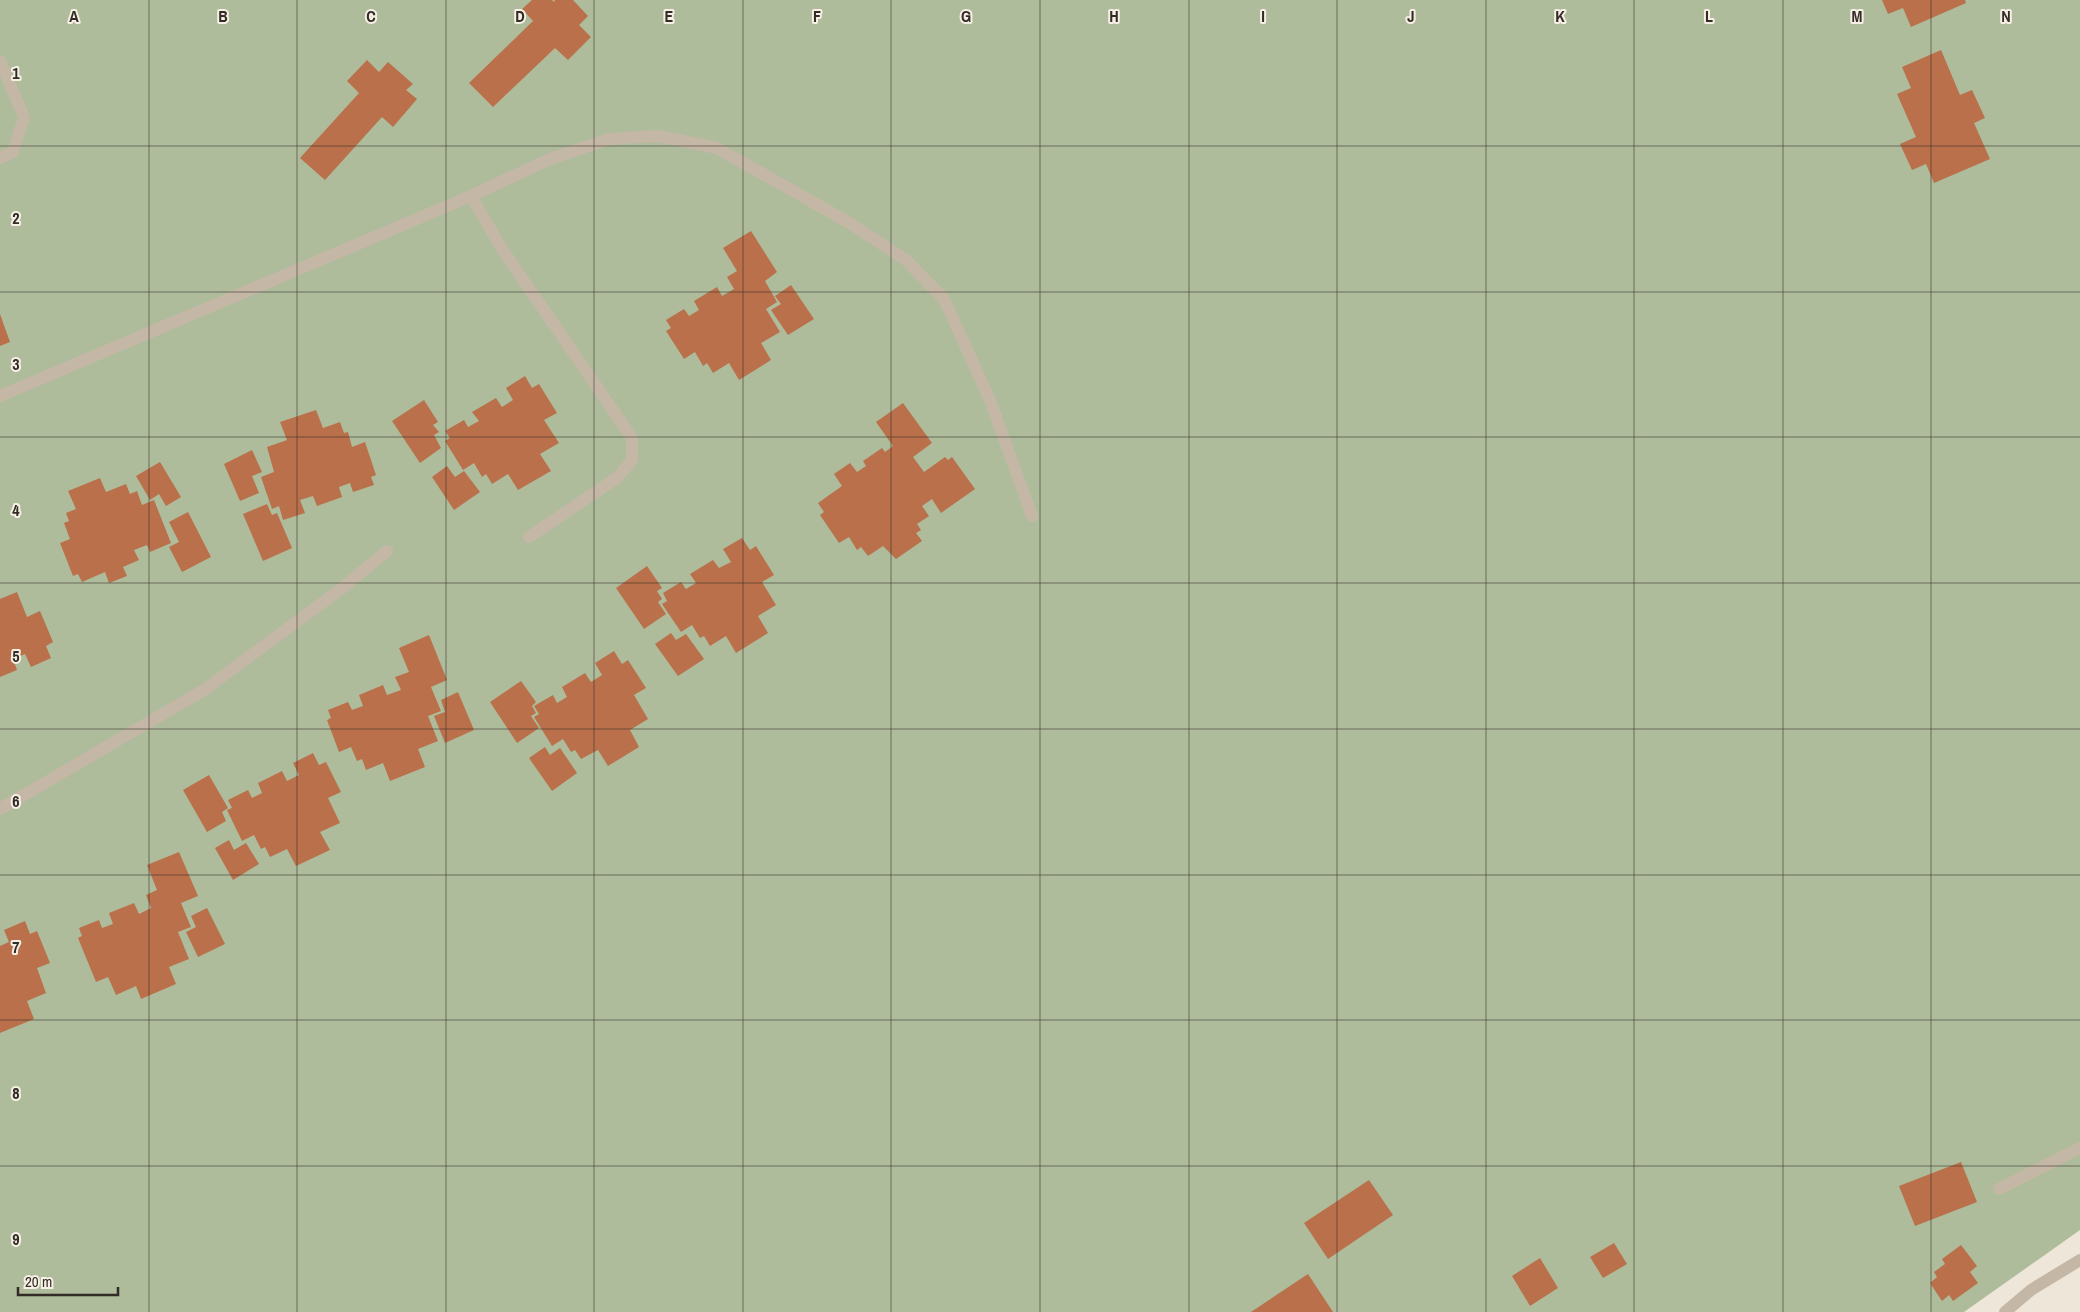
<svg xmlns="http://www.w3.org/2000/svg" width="2080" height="1312" font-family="'Archivo Narrow',sans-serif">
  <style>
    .green { fill: #aebc9b }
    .building { fill: #ba704b }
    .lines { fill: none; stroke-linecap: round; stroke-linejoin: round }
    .minor { stroke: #c5b7a6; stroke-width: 12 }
    .grid { fill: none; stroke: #322b26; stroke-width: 1; stroke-opacity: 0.55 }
    .grid-label { font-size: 16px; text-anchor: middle; font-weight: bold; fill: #322b26; stroke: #f7f0e5; stroke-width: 4; stroke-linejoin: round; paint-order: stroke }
  </style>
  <rect width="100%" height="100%" fill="#eee6d9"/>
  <path class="green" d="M 0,0 L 2080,0 L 2080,1230 L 1964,1312 L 0,1312 Z"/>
  <g class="building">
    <path d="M 532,0 L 552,0 L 554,2 L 555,0 L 573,0 L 588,16 L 579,25 L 591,37 L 568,60 L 555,48 L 493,107 L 469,83 L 533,21 L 522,9 Z"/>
    <path d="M 1882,0 L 1965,0 L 1966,3 L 1911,27 L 1903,8 L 1888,14 Z"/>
    <path d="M 1941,50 L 1960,95 L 1972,90 L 1985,118 L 1974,123 L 1990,159 L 1934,183 L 1926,164 L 1912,170 L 1900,144 L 1916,137 L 1897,94 L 1911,88 L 1902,67 Z"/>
    <path d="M 367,60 L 379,72 L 388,62 L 413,84 L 406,90 L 417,99 L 393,127 L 382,117 L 325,180 L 300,158 L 359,93 L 347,81 Z"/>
    <path d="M 751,231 L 777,272 L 765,281 L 777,302 L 766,309 L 780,332 L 761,343 L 771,360 L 739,380 L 729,363 L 713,373 L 707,363 L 703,366 L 695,352 L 684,359 L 666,331 L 671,328 L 666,320 L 684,309 L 689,316 L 699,310 L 694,301 L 717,287 L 722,296 L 734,289 L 727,277 L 737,271 L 723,248 Z"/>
    <path d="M 791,285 L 814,319 L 788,335 L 771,310 L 781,304 L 775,296 Z"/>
    <path d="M 0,314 L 10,342 L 0,346 Z"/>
    <path d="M 525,376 L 532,388 L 539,384 L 557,413 L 544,420 L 559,443 L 540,454 L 551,471 L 518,490 L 508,474 L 492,484 L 486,474 L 482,477 L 474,463 L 463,470 L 445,441 L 450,438 L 445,431 L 464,420 L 468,427 L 479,421 L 472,412 L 496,398 L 502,407 L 513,400 L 506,388 Z"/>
    <path d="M 424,400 L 438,422 L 433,425 L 439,432 L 434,435 L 441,448 L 420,463 L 392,421 Z"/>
    <path d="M 903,403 L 932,443 L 913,457 L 924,472 L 945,457 L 948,460 L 952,457 L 975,489 L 941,513 L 932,499 L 922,506 L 929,516 L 917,524 L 921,530 L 916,533 L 922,541 L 896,559 L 883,546 L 868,556 L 861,547 L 857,550 L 849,537 L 839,543 L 820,515 L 824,512 L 818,503 L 842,486 L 834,474 L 850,463 L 857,472 L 866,466 L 863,461 L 882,448 L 885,452 L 893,446 L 876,422 Z"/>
    <path d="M 316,410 L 323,428 L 340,422 L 344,433 L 348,432 L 352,447 L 365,442 L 376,475 L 371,477 L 374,485 L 353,492 L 350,483 L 339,487 L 342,497 L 317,506 L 313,496 L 300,500 L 305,513 L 283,520 L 279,506 L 272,509 L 261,477 L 274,472 L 267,447 L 287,440 L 280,422 Z"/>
    <path d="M 252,450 L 262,472 L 252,476 L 259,493 L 240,501 L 224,464 Z"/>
    <path d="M 160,462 L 181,497 L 166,506 L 159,494 L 150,500 L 136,476 Z"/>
    <path d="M 447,466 L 455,477 L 464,471 L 480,492 L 454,510 L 432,477 Z"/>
    <path d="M 100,478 L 106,492 L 126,484 L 130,494 L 137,491 L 142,505 L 154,500 L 171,543 L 150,552 L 147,545 L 134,550 L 139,560 L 123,567 L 127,576 L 109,583 L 105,572 L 82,582 L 78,574 L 73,576 L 60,543 L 70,539 L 64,523 L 69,521 L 66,513 L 76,509 L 68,491 Z"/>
    <path d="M 267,504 L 272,515 L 277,513 L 292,548 L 263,561 L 243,514 Z"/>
    <path d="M 188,512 L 211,557 L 182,572 L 169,547 L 179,542 L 169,522 Z"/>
    <path d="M 742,538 L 750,550 L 756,546 L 774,575 L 762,582 L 776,605 L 758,616 L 768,633 L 736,653 L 726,636 L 710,646 L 704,636 L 700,638 L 692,625 L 681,632 L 662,604 L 667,601 L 663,593 L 681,582 L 686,589 L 696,583 L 690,574 L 713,560 L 719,568 L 731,562 L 723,549 Z"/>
    <path d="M 647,566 L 662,588 L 657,591 L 662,599 L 658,602 L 666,614 L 644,629 L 616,588 Z"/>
    <path d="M 17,592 L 27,617 L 40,611 L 53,642 L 46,646 L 51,658 L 31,667 L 25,654 L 13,659 L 17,670 L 0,677 L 0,599 Z"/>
    <path d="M 671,633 L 676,640 L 686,634 L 704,659 L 678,676 L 655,644 Z"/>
    <path d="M 429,635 L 447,680 L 431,687 L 441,711 L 428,716 L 438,741 L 418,749 L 425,767 L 390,781 L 383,763 L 366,770 L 362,759 L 357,761 L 351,747 L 339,752 L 327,720 L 331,718 L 328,710 L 348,702 L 352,710 L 363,706 L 359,695 L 383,685 L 387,695 L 401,690 L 395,677 L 409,672 L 399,648 Z"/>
    <path d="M 614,651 L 622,664 L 628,660 L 646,688 L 634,695 L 648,719 L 630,730 L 639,747 L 608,766 L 598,750 L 581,759 L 575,750 L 571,752 L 563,739 L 552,746 L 534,717 L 539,714 L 534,706 L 553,695 L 557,703 L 567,697 L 562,687 L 585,673 L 591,682 L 602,675 L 595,663 Z"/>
    <path d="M 521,681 L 536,702 L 532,706 L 536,713 L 531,716 L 539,728 L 517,743 L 490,702 Z"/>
    <path d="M 458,692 L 474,730 L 445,743 L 434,716 L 445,712 L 441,700 Z"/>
    <path d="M 545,747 L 550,755 L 560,748 L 577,773 L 552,791 L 529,758 Z"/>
    <path d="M 313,753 L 319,765 L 326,762 L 341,792 L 328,798 L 340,823 L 320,832 L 330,850 L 296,866 L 287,849 L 270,857 L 265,847 L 261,849 L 254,835 L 242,841 L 227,810 L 232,808 L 228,800 L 248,790 L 252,798 L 262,793 L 258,783 L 282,771 L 287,781 L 299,775 L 293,763 Z"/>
    <path d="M 209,775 L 228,808 L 222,812 L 226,821 L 207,832 L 183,790 Z"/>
    <path d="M 229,840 L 234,850 L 246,843 L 259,864 L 233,880 L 215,848 Z"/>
    <path d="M 179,852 L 198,896 L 181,903 L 191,927 L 178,932 L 189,959 L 169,967 L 176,984 L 141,999 L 136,986 L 116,995 L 108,977 L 96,982 L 78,938 L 82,936 L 79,928 L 99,920 L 102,928 L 113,924 L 109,913 L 134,903 L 139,914 L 151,908 L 146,895 L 157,890 L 147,865 Z"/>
    <path d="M 207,908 L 225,944 L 198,957 L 186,932 L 196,927 L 191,916 Z"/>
    <path d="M 25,921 L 30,934 L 37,931 L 50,963 L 37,968 L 46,993 L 27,1001 L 34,1019 L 0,1033 L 0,946 L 9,942 L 4,930 Z"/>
    <path d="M 1961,1162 L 1977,1202 L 1915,1226 L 1899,1186 Z"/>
    <path d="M 1369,1180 L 1393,1215 L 1328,1259 L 1304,1223 Z"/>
    <path d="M 1614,1243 L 1627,1264 L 1603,1278 L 1590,1257 Z"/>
    <path d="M 1961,1245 L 1977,1266 L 1970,1272 L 1978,1283 L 1953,1301 L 1949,1295 L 1942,1301 L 1930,1283 L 1937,1277 L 1934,1272 L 1945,1264 L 1942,1259 Z"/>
    <path d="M 1540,1258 L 1558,1288 L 1530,1306 L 1512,1276 Z"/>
    <path d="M 1308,1274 L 1333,1312 L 1251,1312 Z"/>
  </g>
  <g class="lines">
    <g class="minor">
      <path d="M 0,61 L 24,117 L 13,152 L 0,158"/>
      <path d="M 471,196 L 502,249 L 632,438 L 632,460 L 618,477 L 529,537"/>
      <path d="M 0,396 L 471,196 L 550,159 L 609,139 L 658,136 L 717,148 L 848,222 L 906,260 L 944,299 L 990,400 L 1032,516"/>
      <path d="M 0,809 L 204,690 L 341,589 L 387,551"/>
      <path d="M 1999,1189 L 2080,1148"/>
      <path d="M 2005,1312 L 2031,1290 L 2080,1260"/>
    </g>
  </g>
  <path class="grid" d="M 149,0 L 149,1312M 297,0 L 297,1312M 446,0 L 446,1312M 594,0 L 594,1312M 743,0 L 743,1312M 891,0 L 891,1312M 1040,0 L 1040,1312M 1189,0 L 1189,1312M 1337,0 L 1337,1312M 1486,0 L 1486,1312M 1634,0 L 1634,1312M 1783,0 L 1783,1312M 1931,0 L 1931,1312M 0,146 L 2080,146M 0,292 L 2080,292M 0,437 L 2080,437M 0,583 L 2080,583M 0,729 L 2080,729M 0,875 L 2080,875M 0,1020 L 2080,1020M 0,1166 L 2080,1166"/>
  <g class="grid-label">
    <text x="74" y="22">A</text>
    <text x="223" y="22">B</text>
    <text x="371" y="22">C</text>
    <text x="520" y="22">D</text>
    <text x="669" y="22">E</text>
    <text x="817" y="22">F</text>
    <text x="966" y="22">G</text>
    <text x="1114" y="22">H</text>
    <text x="1263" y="22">I</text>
    <text x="1411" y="22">J</text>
    <text x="1560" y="22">K</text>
    <text x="1709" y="22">L</text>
    <text x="1857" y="22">M</text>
    <text x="2006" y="22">N</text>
    <text x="16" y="79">1</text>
    <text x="16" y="224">2</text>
    <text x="16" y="370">3</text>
    <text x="16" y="516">4</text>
    <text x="16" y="662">5</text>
    <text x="16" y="807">6</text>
    <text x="16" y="953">7</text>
    <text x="16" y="1099">8</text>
    <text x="16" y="1245">9</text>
  </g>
  <path d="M18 1287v8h100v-8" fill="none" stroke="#322b26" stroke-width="2.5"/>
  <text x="25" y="1287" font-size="15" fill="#322b26" stroke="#f7f0e5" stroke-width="4" paint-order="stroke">20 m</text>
</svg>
